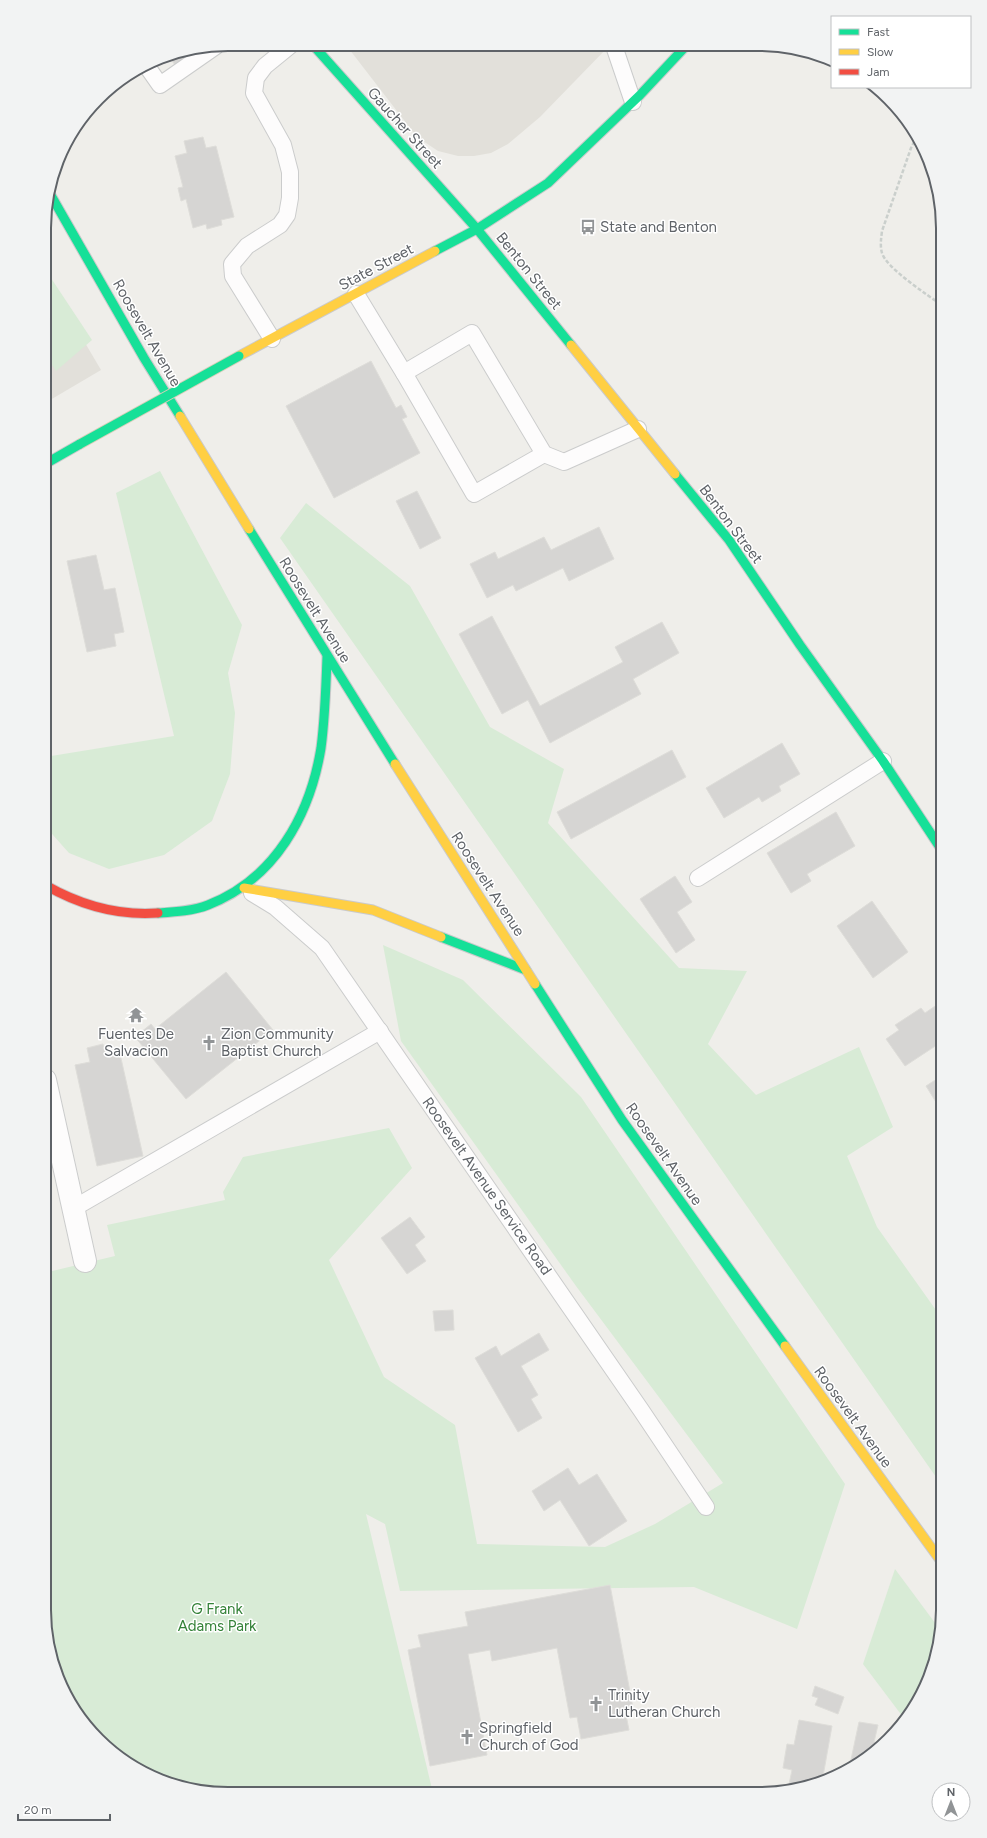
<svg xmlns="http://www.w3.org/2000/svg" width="987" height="1838" font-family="Figtree,sans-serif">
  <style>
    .education { fill: #e2e0da }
    .green { fill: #d8ebd6 }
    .building { fill: #d6d5d3; stroke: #deddd9 }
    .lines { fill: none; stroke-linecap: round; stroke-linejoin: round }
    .lane-casing { stroke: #cbcccc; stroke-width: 18 }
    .street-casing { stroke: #cbcccc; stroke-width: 24 }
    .fast-casing { stroke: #cacacb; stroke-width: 11 }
    .slow-casing { stroke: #cacacb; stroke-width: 11 }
    .jam-casing { stroke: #cacacb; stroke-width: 11 }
    .path { stroke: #cacfcc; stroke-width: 2.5; stroke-dasharray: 4 2; stroke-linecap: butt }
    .lane { stroke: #fdfcfc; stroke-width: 16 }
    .street { stroke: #fdfcfc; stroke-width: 22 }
    .fast { stroke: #16e098; stroke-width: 9 }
    .slow { stroke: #ffcf43; stroke-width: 9 }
    .jam { stroke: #f24e42; stroke-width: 9 }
    .fast-bridge-casing { stroke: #d7ceb8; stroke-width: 11; stroke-linecap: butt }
    .fast-bridge { stroke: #16e098; stroke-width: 9 }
    .labels { text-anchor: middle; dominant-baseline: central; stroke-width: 3; stroke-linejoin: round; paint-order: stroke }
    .street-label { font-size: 15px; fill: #5f6368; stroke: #fff }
    .poi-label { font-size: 15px; fill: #5f6368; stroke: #fff; text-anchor: start }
    .park-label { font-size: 15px; fill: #348238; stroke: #fff }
    .rim { fill: none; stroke: #5f6368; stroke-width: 2 }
  </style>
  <rect width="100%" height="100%" fill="#efeeea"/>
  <g class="education">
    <path d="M 346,45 L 609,46 L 540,117 L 508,144 L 491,153 L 474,156 L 458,156 L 438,151 L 417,137 Z"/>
    <path d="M 45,275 L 101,370 L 45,403 Z"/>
  </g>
  <g class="green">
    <path d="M 45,269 L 92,340 L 56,371 L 45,354 Z"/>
    <path d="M 160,471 L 242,625 L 228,673 L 235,713 L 230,774 L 212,821 L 164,855 L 109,869 L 69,853 L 45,826 L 45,757 L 174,736 L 116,493 Z"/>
    <path d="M 306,503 L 410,586 L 490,727 L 564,769 L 548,823 L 679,968 L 747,971 L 708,1044 L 756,1095 L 859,1047 L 893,1127 L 847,1156 L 877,1227 L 943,1320 L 943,1487 L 280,538 Z"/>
    <path d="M 383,945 L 463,980 L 581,1097 L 845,1484 L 797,1629 L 694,1587 L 400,1591 L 385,1524 L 366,1514 L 433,1793 L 204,1792 L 157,1780 L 107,1748 L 75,1712 L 54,1669 L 44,1610 L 44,1273 L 115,1256 L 107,1225 L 225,1200 L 223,1192 L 243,1157 L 389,1128 L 412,1168 L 329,1260 L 384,1377 L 455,1425 L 477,1544 L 605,1547 L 655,1524 L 723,1483 L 576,1286 L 401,1041 Z"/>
    <path d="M 895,1569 L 941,1631 L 929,1680 L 906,1721 L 863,1664 Z"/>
  </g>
  <g class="building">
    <path d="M 197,50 L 176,66 L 168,56 Z"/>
    <path d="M 203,137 L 206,148 L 216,146 L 234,217 L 221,220 L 222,225 L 207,229 L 206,224 L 193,228 L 186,199 L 181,201 L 178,188 L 183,187 L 175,156 L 187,153 L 184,141 Z"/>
    <path d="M 371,361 L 396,408 L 401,405 L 407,417 L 402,419 L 420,453 L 334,498 L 286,406 Z"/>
    <path d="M 417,491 L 441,538 L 420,549 L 396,501 Z"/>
    <path d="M 599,527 L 614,559 L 569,581 L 563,568 L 516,591 L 513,585 L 487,598 L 470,564 L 495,552 L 498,559 L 544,537 L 551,550 Z"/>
    <path d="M 96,555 L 104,590 L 115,588 L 124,632 L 114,634 L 116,646 L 87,652 L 67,561 Z"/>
    <path d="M 492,616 L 540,706 L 623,662 L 615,647 L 662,622 L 679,653 L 633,679 L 641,694 L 550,743 L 528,700 L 502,714 L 459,634 Z"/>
    <path d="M 782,743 L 800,774 L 779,786 L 781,791 L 762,802 L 759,797 L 724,818 L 706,788 Z"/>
    <path d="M 672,750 L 686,777 L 571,839 L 557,812 Z"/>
    <path d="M 836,812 L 855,846 L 807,874 L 811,881 L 791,893 L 767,853 Z"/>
    <path d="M 675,876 L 692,902 L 677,912 L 695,940 L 676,953 L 640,899 Z"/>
    <path d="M 872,901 L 908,952 L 873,978 L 837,926 Z"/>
    <path d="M 226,972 L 273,1030 L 186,1099 L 135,1037 L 151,1024 L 155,1029 Z"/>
    <path d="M 941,1002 L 943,1005 L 943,1041 L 905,1066 L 886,1039 L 899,1030 L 895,1025 L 921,1008 L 925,1013 Z"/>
    <path d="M 103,1044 L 106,1057 L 120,1054 L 143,1156 L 97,1166 L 75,1065 L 90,1062 L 87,1048 Z"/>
    <path d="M 943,1075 L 943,1105 L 939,1107 L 926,1086 Z"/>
    <path d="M 410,1217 L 425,1237 L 415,1245 L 426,1261 L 407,1274 L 381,1238 Z"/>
    <path d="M 453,1310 L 454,1330 L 435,1331 L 433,1311 Z"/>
    <path d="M 539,1333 L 549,1350 L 521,1366 L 538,1395 L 531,1399 L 542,1418 L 518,1432 L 475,1358 L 496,1346 L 501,1356 Z"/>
    <path d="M 568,1468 L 579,1485 L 597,1474 L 627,1521 L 589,1546 L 560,1500 L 544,1511 L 532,1491 Z"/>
    <path d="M 610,1585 L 633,1708 L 625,1710 L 629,1730 L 581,1739 L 577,1717 L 570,1718 L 557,1648 L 492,1661 L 490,1650 L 468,1654 L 487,1755 L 430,1766 L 408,1650 L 421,1647 L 418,1635 L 468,1626 L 465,1612 Z"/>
    <path d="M 815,1686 L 844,1697 L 838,1714 L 815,1705 L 818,1698 L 812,1696 Z"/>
    <path d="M 799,1720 L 832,1726 L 822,1782 L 788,1789 L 792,1770 L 783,1768 L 787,1744 L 794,1745 Z"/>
    <path d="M 859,1722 L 878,1725 L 874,1742 L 882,1744 L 861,1763 L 849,1769 Z"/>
  </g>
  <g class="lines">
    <defs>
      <g id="lane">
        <path d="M 614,46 L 633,102"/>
        <path d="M 146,65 L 160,85 L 216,46"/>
        <path d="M 356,294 L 404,373"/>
        <path d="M 272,339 L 233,276 L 232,264 L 247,246 L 280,225 L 287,215 L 290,198 L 290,172 L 283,145 L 254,93 L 256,78 L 265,66 L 292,44"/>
        <path d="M 544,454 L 474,494 L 404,373 L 472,333 L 544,454 L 564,462 L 638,429"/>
        <path d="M 698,878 L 883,761"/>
        <path d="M 252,893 L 275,907 L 322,948 L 641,1410 L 706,1507"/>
        <path d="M 74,1208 L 380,1031"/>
      </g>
      <path id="street" d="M 45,1080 L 85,1261"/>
      <g id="fast">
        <path d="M 313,45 L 477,229 L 571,345"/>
        <path d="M 49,192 L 144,358 L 180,416"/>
        <path d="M 435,251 L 477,229 L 548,183 L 640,95 L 685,47"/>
        <path d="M 45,464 L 80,444"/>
        <path d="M 675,474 L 729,540 L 800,645 L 883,761 L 943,852"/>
        <path d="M 249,529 L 395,764"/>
        <path d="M 158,913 C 174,912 193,911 208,905 C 275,879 310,815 321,748 C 325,718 326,687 327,657"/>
        <path d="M 441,937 L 526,970"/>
        <path d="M 535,984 L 622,1120 L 785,1346"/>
      </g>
      <g id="slow">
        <path d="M 571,345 L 675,474"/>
        <path d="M 239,356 L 435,251"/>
        <path d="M 180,416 L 249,529"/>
        <path d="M 395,764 L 535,984"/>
        <path d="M 244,888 L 373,910 L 441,937"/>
        <path d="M 785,1346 L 943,1564"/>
      </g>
      <path id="jam" d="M 45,885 C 80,905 117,916 158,913"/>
    </defs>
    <use href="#lane" class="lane-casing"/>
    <use href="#street" class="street-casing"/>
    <use href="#fast" class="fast-casing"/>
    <use href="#slow" class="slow-casing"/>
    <use href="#jam" class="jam-casing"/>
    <path class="path" d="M 917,136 L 911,148 L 882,231 C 881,239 880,246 882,253 C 886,268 929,296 943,306"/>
    <use href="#lane" class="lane"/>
    <use href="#street" class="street"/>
    <use href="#fast" class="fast"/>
    <use href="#slow" class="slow"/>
    <use href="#jam" class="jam"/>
    <defs>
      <path id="fast-bridge" d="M 80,444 L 239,356"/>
    </defs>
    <use href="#fast-bridge" class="fast-bridge-casing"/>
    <use href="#fast-bridge" class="fast-bridge"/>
  </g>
  <defs>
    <symbol id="bus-bare" viewBox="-9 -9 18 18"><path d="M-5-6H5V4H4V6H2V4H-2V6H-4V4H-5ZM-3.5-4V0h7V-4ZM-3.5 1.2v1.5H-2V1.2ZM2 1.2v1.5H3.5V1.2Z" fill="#919496" stroke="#fff" stroke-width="2.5" paint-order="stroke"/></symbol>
    <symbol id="temple-bare" viewBox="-9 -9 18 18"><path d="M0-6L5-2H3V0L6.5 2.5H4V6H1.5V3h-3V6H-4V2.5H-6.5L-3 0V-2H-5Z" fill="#919496" stroke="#fff" stroke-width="2.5" paint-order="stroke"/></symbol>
    <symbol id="church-bare" viewBox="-9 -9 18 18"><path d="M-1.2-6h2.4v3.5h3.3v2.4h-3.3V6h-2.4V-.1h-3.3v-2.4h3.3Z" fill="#919496" stroke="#fff" stroke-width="2.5" paint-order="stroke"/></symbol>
  </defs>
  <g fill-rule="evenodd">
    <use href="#bus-bare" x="577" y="216" width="22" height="22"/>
    <use href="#temple-bare" x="125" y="1004" width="22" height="22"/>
    <use href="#church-bare" x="198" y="1032" width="22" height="22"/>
    <use href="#church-bare" x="585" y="1693" width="22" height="22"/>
    <use href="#church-bare" x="456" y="1726" width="22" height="22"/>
  </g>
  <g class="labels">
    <g class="street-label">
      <text transform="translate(405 128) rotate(48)">Gaucher Street</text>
      <text transform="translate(376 267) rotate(-28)">State Street</text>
      <text transform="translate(529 271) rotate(51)">Benton Street</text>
      <text transform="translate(147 333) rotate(60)">Roosevelt Avenue</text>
      <text transform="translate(731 524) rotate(53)">Benton Street</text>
      <text transform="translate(315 610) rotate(58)">Roosevelt Avenue</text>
      <text transform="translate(488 884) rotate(57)">Roosevelt Avenue</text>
      <text transform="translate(664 1154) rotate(55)">Roosevelt Avenue</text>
      <text transform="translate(487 1186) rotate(55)">Roosevelt Avenue Service Road</text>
      <text transform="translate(853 1417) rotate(54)">Roosevelt Avenue</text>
    </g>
    <g class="poi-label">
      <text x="600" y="227">State and Benton</text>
      <text x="136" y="1034" text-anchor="middle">Fuentes De<tspan x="136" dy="17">Salvacion</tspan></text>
      <text x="221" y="1034">Zion Community<tspan x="221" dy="17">Baptist Church</tspan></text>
      <text x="608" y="1695">Trinity<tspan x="608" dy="17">Lutheran Church</tspan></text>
      <text x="479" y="1728">Springfield<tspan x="479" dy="17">Church of God</tspan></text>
    </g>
    <g class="park-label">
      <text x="217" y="1609">G Frank<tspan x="217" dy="17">Adams Park</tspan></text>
    </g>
  </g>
  <path d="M0 0H987V1838H0ZM228 51H759A177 177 0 0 1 936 228V1610A177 177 0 0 1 759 1787H228A177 177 0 0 1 51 1610V228A177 177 0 0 1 228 51Z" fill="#f2f3f3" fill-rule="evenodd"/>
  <path class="rim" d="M228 51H759A177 177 0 0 1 936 228V1610A177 177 0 0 1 759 1787H228A177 177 0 0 1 51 1610V228A177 177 0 0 1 228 51Z"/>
  <rect x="831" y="16" width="140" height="72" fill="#ffffff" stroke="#bfc1c3"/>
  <rect x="839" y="29" width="20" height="6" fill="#16e098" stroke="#bfc1c3"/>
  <text x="867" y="36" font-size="12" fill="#5f6368">Fast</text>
  <rect x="839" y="49" width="20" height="6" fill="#ffcf43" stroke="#bfc1c3"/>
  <text x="867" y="56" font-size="12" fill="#5f6368">Slow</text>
  <rect x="839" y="69" width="20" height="6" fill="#f24e42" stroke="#bfc1c3"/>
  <text x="867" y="76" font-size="12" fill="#5f6368">Jam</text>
  <g transform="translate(951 1802)"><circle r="19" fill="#ffffff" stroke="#bfc1c3"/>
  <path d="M0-3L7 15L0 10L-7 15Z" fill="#919496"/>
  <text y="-6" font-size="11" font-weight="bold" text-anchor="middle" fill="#5f6368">N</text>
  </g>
  <path d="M18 1814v6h92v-6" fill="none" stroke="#5f6368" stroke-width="2"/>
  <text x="24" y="1814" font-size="12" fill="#5f6368" stroke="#ffffff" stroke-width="3" paint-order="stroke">20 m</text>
</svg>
